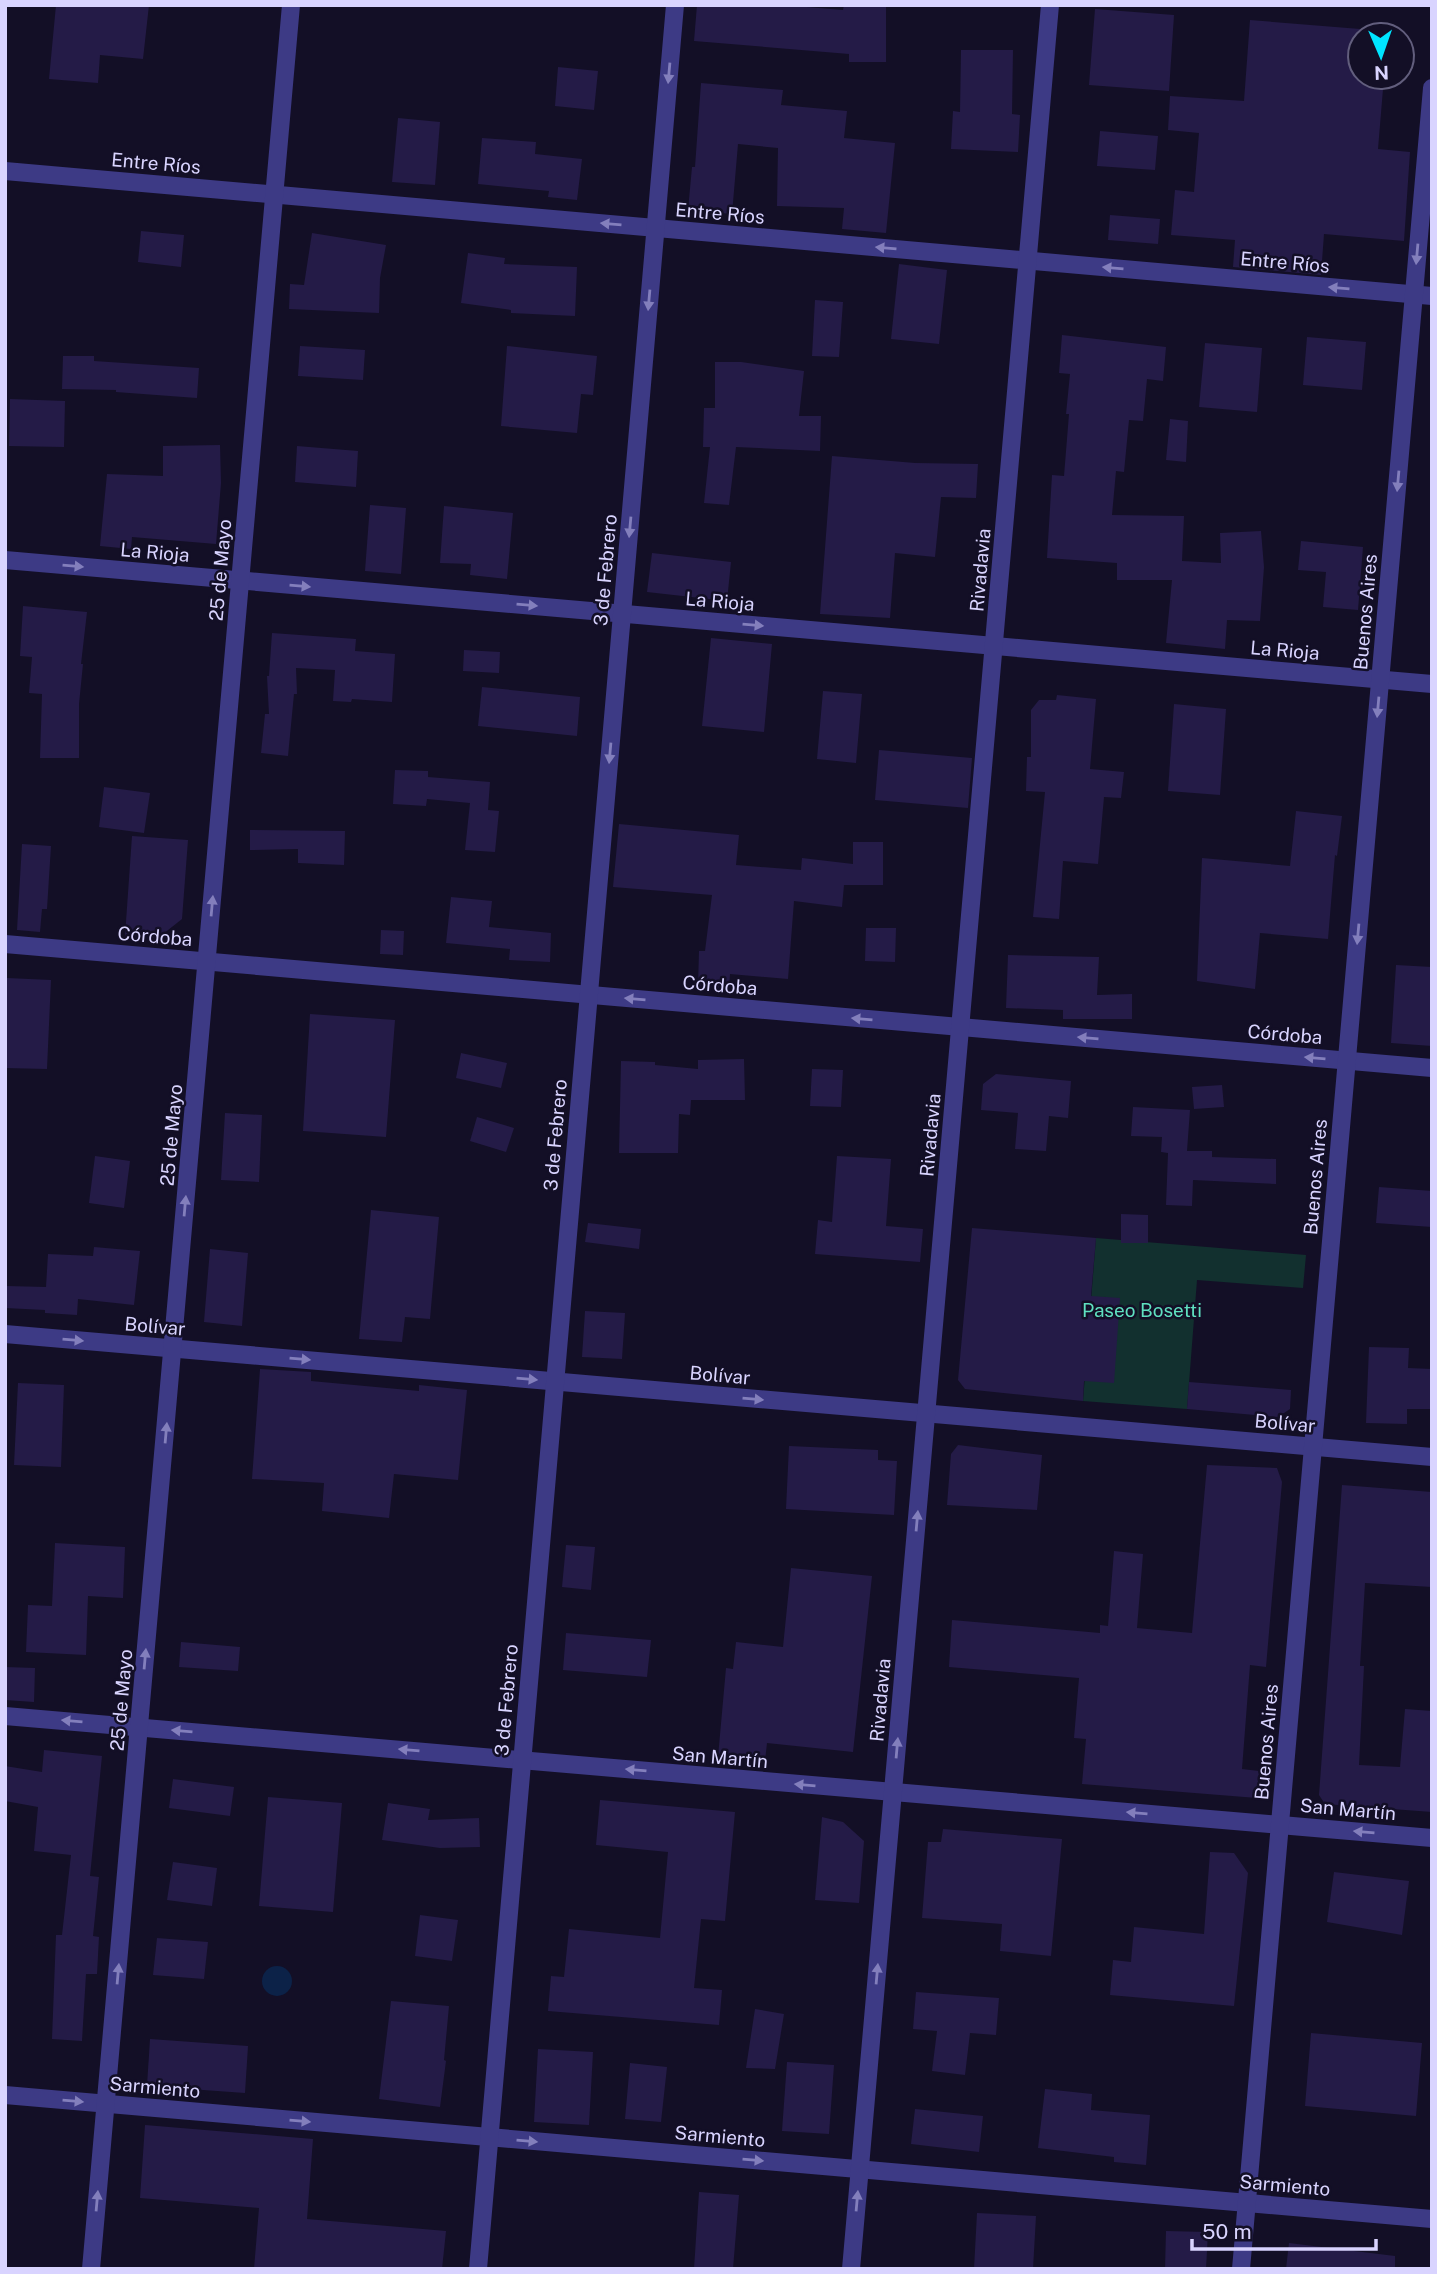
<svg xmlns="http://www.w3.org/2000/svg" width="1437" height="2274" font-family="'Public Sans',sans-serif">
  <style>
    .green { fill: #12302f }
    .water { fill: #0c2248 }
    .building { fill: #241b47 }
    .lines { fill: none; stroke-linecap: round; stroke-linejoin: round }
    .minor { stroke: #3d3a85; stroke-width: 18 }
    .oneway { fill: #837fbc }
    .labels { text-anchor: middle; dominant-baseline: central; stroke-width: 5; stroke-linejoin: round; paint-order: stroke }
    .street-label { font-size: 19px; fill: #d9d4ff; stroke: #130f26 }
    .park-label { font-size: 19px; fill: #5fe0c0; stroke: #130f26 }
  </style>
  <rect width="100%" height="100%" fill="#130f26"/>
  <path class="green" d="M 1096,1238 L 1306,1255 L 1303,1288 L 1197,1280 L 1187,1409 L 1083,1401 Z"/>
  <circle class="water" cx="277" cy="1981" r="15"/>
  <g class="building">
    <path d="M 56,5 L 149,5 L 143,59 L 100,55 L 98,83 L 49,79 Z"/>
    <path d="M 697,5 L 783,5 L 843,10 L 844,5 L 886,5 L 886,62 L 849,62 L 849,54 L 694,41 Z"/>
    <path d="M 1095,9 L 1174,15 L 1169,91 L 1089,85 Z"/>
    <path d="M 1250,20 L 1360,29 L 1360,77 L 1384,77 L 1378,149 L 1410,152 L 1404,241 L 1324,234 L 1321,275 L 1233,267 L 1235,240 L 1171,235 L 1175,190 L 1194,192 L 1199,133 L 1168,130 L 1170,96 L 1244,101 Z"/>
    <path d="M 961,50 L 1013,50 L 1012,114 L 1020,115 L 1018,152 L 951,149 L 953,111 L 960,112 Z"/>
    <path d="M 558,67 L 598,71 L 594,110 L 555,106 Z"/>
    <path d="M 701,83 L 783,90 L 781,105 L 847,111 L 844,138 L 895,143 L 886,233 L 842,229 L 844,208 L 777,206 L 778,148 L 738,144 L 732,214 L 688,210 L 692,167 L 695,167 Z"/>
    <path d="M 398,118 L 440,122 L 435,185 L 392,182 Z"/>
    <path d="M 1100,131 L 1158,136 L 1155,170 L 1097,166 Z"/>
    <path d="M 482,138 L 536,142 L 535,154 L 582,159 L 577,200 L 548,197 L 549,191 L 478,184 Z"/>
    <path d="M 1110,215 L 1160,219 L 1158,244 L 1108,240 Z"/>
    <path d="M 141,231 L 184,235 L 181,267 L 138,262 Z"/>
    <path d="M 312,233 L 386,245 L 380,278 L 379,313 L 289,309 L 290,284 L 304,285 Z"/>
    <path d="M 468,253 L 505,258 L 504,264 L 577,267 L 575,316 L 511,313 L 511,310 L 461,303 Z"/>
    <path d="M 899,264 L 947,270 L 939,344 L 891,339 Z"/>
    <path d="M 815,300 L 843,302 L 839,357 L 812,356 Z"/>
    <path d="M 1062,335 L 1166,347 L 1163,381 L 1147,379 L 1143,421 L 1129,420 L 1124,472 L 1116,471 L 1112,515 L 1184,516 L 1182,561 L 1221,563 L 1220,533 L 1261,531 L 1264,567 L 1260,621 L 1227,620 L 1225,649 L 1166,643 L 1172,580 L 1117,580 L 1117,563 L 1047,558 L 1052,475 L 1064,476 L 1069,414 L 1066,414 L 1070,374 L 1059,373 Z"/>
    <path d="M 1307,337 L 1366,342 L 1362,390 L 1303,385 Z"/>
    <path d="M 1205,343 L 1262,348 L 1257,412 L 1199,407 Z"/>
    <path d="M 300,346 L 365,350 L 363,380 L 298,376 Z"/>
    <path d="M 507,346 L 597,356 L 593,395 L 581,394 L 577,433 L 501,426 Z"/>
    <path d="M 63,356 L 94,356 L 94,361 L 199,368 L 197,398 L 116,392 L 116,390 L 62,389 Z"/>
    <path d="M 715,362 L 741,362 L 804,371 L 799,416 L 821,416 L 820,451 L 736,447 L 729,505 L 704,503 L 710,447 L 703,447 L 704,408 L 715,408 Z"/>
    <path d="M 10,399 L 65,401 L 64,447 L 9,446 Z"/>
    <path d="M 1170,419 L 1188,421 L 1186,462 L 1166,460 Z"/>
    <path d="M 220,445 L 221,483 L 216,544 L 132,537 L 131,549 L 100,546 L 107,474 L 163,476 L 163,446 Z"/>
    <path d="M 297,446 L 358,451 L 356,487 L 295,482 Z"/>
    <path d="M 832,456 L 915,463 L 978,464 L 976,498 L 941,497 L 935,557 L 895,553 L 890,618 L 820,614 Z"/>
    <path d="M 370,505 L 406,508 L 401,574 L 365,571 Z"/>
    <path d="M 444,506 L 513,513 L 507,579 L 470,575 L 471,564 L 440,563 Z"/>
    <path d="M 1301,541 L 1363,547 L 1358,610 L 1323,607 L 1326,572 L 1298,570 Z"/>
    <path d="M 652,553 L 731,562 L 727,601 L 647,592 Z"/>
    <path d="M 23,606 L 87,612 L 81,664 L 83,664 L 79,704 L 79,758 L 40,758 L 42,694 L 29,693 L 32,657 L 20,656 Z"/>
    <path d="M 272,633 L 356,639 L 355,651 L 395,654 L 392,702 L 352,699 L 351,702 L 333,701 L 335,670 L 296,668 L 297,694 L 294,694 L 288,756 L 261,753 L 265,714 L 269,714 L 267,676 L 269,676 Z"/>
    <path d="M 711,638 L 772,644 L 764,732 L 702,726 Z"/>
    <path d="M 464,650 L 500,652 L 499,673 L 463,671 Z"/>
    <path d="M 482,687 L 580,697 L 577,736 L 478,726 Z"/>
    <path d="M 823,691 L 862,694 L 856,763 L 817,759 Z"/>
    <path d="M 1057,695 L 1096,699 L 1090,769 L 1124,772 L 1121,798 L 1104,797 L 1098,864 L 1063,861 L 1059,919 L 1033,917 L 1045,792 L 1026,791 L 1027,757 L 1031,757 L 1031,710 L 1039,700 L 1056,700 Z"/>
    <path d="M 1174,704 L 1226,709 L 1220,795 L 1168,791 Z"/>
    <path d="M 879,750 L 972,758 L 968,808 L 875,800 Z"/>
    <path d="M 395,770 L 428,771 L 428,777 L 490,782 L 488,810 L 499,811 L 495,852 L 465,850 L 470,803 L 427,799 L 426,806 L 393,804 Z"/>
    <path d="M 104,787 L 150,793 L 144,833 L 99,827 Z"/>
    <path d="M 1296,811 L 1342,816 L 1337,856 L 1335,855 L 1328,939 L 1260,933 L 1255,989 L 1197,981 L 1202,858 L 1290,866 Z"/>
    <path d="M 619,824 L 739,835 L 736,865 L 801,870 L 802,858 L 853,864 L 853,842 L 883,842 L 883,885 L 844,885 L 842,907 L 794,901 L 788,979 L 730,974 L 729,989 L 698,986 L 699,951 L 705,951 L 712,895 L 613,887 Z"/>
    <path d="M 250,830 L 345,831 L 344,865 L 298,863 L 298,849 L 250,850 Z"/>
    <path d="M 132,836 L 188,840 L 182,919 L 158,938 L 125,936 Z"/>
    <path d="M 22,844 L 51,846 L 47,909 L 42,909 L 40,932 L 17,930 Z"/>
    <path d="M 451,897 L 492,901 L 489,927 L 551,933 L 550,962 L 509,960 L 510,949 L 446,943 Z"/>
    <path d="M 866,928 L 896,928 L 895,962 L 865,961 Z"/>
    <path d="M 381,930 L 404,931 L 403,955 L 380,954 Z"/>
    <path d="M 1008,955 L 1099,957 L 1097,995 L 1132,994 L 1132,1019 L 1063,1019 L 1063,1010 L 1006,1008 Z"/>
    <path d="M 1396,965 L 1432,967 L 1432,1046 L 1391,1043 Z"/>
    <path d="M 7,978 L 51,980 L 47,1069 L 5,1068 Z"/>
    <path d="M 310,1014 L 395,1020 L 386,1137 L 303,1131 Z"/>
    <path d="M 461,1053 L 507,1063 L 501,1088 L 456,1078 Z"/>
    <path d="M 744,1059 L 745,1100 L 691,1100 L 690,1115 L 679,1114 L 678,1153 L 619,1153 L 621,1061 L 655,1062 L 655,1065 L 698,1069 L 698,1060 Z"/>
    <path d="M 812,1069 L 843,1070 L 841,1107 L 810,1106 Z"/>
    <path d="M 996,1074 L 1071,1081 L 1068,1118 L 1049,1116 L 1046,1151 L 1015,1149 L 1018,1113 L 981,1110 L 983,1084 Z"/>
    <path d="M 1222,1085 L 1224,1107 L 1194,1109 L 1192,1087 Z"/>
    <path d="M 1133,1107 L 1190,1110 L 1187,1151 L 1212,1151 L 1212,1157 L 1276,1159 L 1276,1184 L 1193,1180 L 1192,1206 L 1166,1205 L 1168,1153 L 1161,1152 L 1162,1137 L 1131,1136 Z"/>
    <path d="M 225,1113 L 262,1115 L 259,1182 L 221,1180 Z"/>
    <path d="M 477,1117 L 514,1128 L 506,1152 L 470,1141 Z"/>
    <path d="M 95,1156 L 130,1161 L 124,1208 L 89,1203 Z"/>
    <path d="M 837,1156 L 891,1159 L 886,1226 L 923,1229 L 920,1262 L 815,1254 L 818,1220 L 832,1222 Z"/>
    <path d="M 1379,1187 L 1432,1191 L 1432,1227 L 1376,1223 Z"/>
    <path d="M 371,1210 L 439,1217 L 430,1319 L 405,1317 L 402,1342 L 359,1339 Z"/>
    <path d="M 1121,1214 L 1148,1215 L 1148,1243 L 1121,1243 Z"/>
    <path d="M 588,1223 L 641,1229 L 639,1249 L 585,1242 Z"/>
    <path d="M 972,1228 L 1096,1238 L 1091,1296 L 1120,1298 L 1114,1383 L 1084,1381 L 1083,1401 L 965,1389 L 958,1380 Z"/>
    <path d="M 94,1247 L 140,1251 L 134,1305 L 78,1299 L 77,1315 L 45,1313 L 45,1310 L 5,1308 L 6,1286 L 46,1287 L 48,1254 L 93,1256 Z"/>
    <path d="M 210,1249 L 248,1253 L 242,1326 L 204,1322 Z"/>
    <path d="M 585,1311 L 625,1313 L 622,1359 L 582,1357 Z"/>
    <path d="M 1369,1347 L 1409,1348 L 1408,1368 L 1432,1369 L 1432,1409 L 1407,1409 L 1407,1424 L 1366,1423 Z"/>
    <path d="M 260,1369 L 311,1372 L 311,1381 L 419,1391 L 419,1385 L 467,1390 L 458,1480 L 394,1474 L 389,1518 L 322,1511 L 324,1483 L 252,1479 Z"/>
    <path d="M 1189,1382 L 1291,1390 L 1290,1409 L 1278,1417 L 1187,1409 Z"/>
    <path d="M 18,1383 L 64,1385 L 61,1467 L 14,1465 Z"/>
    <path d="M 958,1445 L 1042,1455 L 1037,1510 L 947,1505 L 951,1454 Z"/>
    <path d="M 789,1446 L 878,1450 L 878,1460 L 897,1461 L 894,1515 L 786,1509 Z"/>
    <path d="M 1207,1465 L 1277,1468 L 1282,1482 L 1266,1667 L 1250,1665 L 1242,1769 L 1259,1771 L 1257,1798 L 1082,1784 L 1086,1739 L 1074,1738 L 1079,1678 L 949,1667 L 952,1620 L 1100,1633 L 1100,1625 L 1108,1626 L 1114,1551 L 1143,1554 L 1137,1628 L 1192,1633 Z"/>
    <path d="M 1342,1485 L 1432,1492 L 1432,1587 L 1365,1583 L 1360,1666 L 1364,1666 L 1359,1765 L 1400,1767 L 1405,1709 L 1432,1711 L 1432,1812 L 1325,1804 L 1319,1795 Z"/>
    <path d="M 55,1543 L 125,1547 L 123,1598 L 88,1596 L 86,1655 L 26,1652 L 28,1605 L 52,1606 Z"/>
    <path d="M 566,1545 L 595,1547 L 591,1590 L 562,1587 Z"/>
    <path d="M 791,1568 L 872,1576 L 853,1752 L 767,1743 L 765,1761 L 718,1757 L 726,1668 L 733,1669 L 736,1642 L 783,1647 Z"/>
    <path d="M 566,1633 L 651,1640 L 647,1677 L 563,1670 Z"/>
    <path d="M 181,1642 L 240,1647 L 238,1671 L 179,1667 Z"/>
    <path d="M 5,1667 L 35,1668 L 34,1702 L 5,1700 Z"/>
    <path d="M 44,1750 L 102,1756 L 90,1876 L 99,1877 L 93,1936 L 99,1937 L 97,1974 L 86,1974 L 82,2041 L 52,2039 L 56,1935 L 62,1935 L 71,1855 L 34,1851 L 38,1807 L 5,1801 L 5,1766 L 42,1772 Z"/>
    <path d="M 173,1779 L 234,1787 L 230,1816 L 169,1808 Z"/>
    <path d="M 268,1797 L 342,1803 L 333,1912 L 259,1906 Z"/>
    <path d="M 600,1800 L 735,1812 L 725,1921 L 701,1919 L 694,1988 L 722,1990 L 719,2025 L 548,2011 L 551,1976 L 564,1977 L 569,1929 L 660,1938 L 668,1852 L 596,1845 Z"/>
    <path d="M 388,1803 L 430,1809 L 428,1820 L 479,1818 L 480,1847 L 440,1848 L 382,1840 Z"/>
    <path d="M 822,1817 L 843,1822 L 864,1841 L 859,1903 L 815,1900 Z"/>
    <path d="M 943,1829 L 1062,1839 L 1051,1956 L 1000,1951 L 1002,1924 L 922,1918 L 928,1842 L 941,1842 Z"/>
    <path d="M 1210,1852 L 1234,1853 L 1248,1873 L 1234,2006 L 1110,1995 L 1113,1960 L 1131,1962 L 1134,1927 L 1204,1934 Z"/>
    <path d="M 173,1862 L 217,1868 L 212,1906 L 167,1900 Z"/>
    <path d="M 1334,1872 L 1409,1881 L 1402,1935 L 1327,1922 Z"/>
    <path d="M 420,1915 L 458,1920 L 452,1961 L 415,1956 Z"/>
    <path d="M 157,1938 L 208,1942 L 204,1979 L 153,1975 Z"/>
    <path d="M 916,1992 L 999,1998 L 996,2035 L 970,2033 L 965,2075 L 932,2071 L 937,2031 L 913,2029 Z"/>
    <path d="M 391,2001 L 449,2006 L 444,2060 L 446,2061 L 440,2107 L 379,2099 Z"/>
    <path d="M 755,2009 L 784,2014 L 775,2069 L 746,2068 Z"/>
    <path d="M 1311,2033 L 1422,2043 L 1416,2116 L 1305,2106 Z"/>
    <path d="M 150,2039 L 248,2046 L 245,2093 L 147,2086 Z"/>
    <path d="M 538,2049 L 593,2052 L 589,2125 L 534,2122 Z"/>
    <path d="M 787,2062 L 834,2065 L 829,2134 L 782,2131 Z"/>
    <path d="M 630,2063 L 667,2067 L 661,2122 L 625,2119 Z"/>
    <path d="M 1045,2089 L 1092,2094 L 1091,2110 L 1150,2115 L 1146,2165 L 1114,2162 L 1114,2157 L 1038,2148 Z"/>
    <path d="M 915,2109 L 983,2116 L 979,2152 L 911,2144 Z"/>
    <path d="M 145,2125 L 313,2139 L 307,2219 L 446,2231 L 442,2269 L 254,2269 L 259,2208 L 140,2198 Z"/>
    <path d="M 699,2192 L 739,2195 L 733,2269 L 694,2269 Z"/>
    <path d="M 977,2213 L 1036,2216 L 1033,2269 L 974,2269 Z"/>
    <path d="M 1166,2231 L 1208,2232 L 1206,2269 L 1165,2269 Z"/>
    <path d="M 1289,2243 L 1395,2256 L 1395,2269 L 1286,2269 Z"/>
  </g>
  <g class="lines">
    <g class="minor">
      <path d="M 5,171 L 1432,296"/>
      <path d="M 5,560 L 1432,684"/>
      <path d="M 5,944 L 1432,1068"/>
      <path d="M 5,1334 L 1432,1457"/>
      <path d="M 5,1716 L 1432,1838"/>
      <path d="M 5,2095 L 1432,2219"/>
      <path d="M 91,2269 L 291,5"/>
      <path d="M 478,2269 L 675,5"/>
      <path d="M 851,2269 L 1050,5"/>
      <path d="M 1241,2269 L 1432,88"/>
    </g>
  </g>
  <defs><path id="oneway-solid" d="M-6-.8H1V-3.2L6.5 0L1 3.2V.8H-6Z" transform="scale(1.75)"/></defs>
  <g class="oneway">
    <use href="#oneway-solid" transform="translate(669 73) rotate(95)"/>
    <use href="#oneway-solid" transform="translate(611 224) rotate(-175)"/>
    <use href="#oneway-solid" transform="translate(886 248) rotate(-175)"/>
    <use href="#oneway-solid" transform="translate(1417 254) rotate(95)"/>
    <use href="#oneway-solid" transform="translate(1113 268) rotate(-175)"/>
    <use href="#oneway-solid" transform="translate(1339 288) rotate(-175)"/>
    <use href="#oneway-solid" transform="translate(649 300) rotate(95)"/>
    <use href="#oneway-solid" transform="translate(1398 481) rotate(95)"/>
    <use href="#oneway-solid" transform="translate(630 527) rotate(95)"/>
    <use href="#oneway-solid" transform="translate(73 566) rotate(5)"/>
    <use href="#oneway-solid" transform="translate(300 586) rotate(5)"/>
    <use href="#oneway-solid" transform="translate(527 605) rotate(5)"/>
    <use href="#oneway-solid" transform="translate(753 625) rotate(5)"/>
    <use href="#oneway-solid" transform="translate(1378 707) rotate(95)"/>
    <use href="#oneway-solid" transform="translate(610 753) rotate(95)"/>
    <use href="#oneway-solid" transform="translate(212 906) rotate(-85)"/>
    <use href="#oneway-solid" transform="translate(1358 934) rotate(95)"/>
    <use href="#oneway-solid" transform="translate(635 999) rotate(-175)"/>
    <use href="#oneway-solid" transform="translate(862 1019) rotate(-175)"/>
    <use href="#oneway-solid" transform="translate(1088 1038) rotate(-175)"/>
    <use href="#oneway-solid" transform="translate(1315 1058) rotate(-175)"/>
    <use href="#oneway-solid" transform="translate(185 1206) rotate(-85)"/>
    <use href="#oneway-solid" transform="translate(73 1340) rotate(5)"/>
    <use href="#oneway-solid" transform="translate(300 1359) rotate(5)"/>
    <use href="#oneway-solid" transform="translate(527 1379) rotate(5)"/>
    <use href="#oneway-solid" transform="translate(753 1399) rotate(5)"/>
    <use href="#oneway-solid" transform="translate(166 1433) rotate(-85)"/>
    <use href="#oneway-solid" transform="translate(917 1521) rotate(-85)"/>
    <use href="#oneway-solid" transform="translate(145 1659) rotate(-85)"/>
    <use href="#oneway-solid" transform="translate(72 1721) rotate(-175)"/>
    <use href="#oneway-solid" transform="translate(182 1731) rotate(-175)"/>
    <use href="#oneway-solid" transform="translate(897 1748) rotate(-85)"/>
    <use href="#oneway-solid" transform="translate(409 1750) rotate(-175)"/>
    <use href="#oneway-solid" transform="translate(636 1770) rotate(-175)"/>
    <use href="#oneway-solid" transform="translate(805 1785) rotate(-175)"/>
    <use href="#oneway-solid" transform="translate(1137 1813) rotate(-175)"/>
    <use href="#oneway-solid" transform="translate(1364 1832) rotate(-175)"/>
    <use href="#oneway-solid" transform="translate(118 1974) rotate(-85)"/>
    <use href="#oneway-solid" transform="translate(877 1974) rotate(-85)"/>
    <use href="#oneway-solid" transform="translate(73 2101) rotate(5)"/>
    <use href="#oneway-solid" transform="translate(300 2121) rotate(5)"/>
    <use href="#oneway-solid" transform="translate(527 2141) rotate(5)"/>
    <use href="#oneway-solid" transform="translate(753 2160) rotate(5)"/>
    <use href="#oneway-solid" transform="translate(97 2201) rotate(-85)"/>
    <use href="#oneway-solid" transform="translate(857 2201) rotate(-85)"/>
  </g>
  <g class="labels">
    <g class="street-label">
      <text transform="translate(156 163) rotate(5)">Entre Ríos</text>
      <text transform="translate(720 213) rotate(5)">Entre Ríos</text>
      <text transform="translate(1285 262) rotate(5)">Entre Ríos</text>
      <text transform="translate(155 552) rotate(5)">La Rioja</text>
      <text transform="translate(220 570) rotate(-85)">25 de Mayo</text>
      <text transform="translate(605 570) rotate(-85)">3 de Febrero</text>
      <text transform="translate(980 570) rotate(-85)">Rivadavia</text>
      <text transform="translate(720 601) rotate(5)">La Rioja</text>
      <text transform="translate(1365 612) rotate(-85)">Buenos Aires</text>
      <text transform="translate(1285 650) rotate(5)">La Rioja</text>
      <text transform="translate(155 936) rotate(5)">Córdoba</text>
      <text transform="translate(720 985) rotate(5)">Córdoba</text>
      <text transform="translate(1285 1034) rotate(5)">Córdoba</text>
      <text transform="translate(171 1135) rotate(-85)">25 de Mayo</text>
      <text transform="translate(555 1135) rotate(-85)">3 de Febrero</text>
      <text transform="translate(930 1135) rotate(-85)">Rivadavia</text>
      <text transform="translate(1315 1177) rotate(-85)">Buenos Aires</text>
      <text transform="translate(155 1326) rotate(5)">Bolívar</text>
      <text transform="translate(720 1375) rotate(5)">Bolívar</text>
      <text transform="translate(1285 1423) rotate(5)">Bolívar</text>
      <text transform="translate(121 1700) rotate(-85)">25 de Mayo</text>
      <text transform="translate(506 1700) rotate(-85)">3 de Febrero</text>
      <text transform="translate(880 1700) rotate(-85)">Rivadavia</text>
      <text transform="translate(1266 1742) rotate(-85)">Buenos Aires</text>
      <text transform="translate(720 1757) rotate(5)">San Martín</text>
      <text transform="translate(1348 1809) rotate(5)">San Martín</text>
      <text transform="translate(155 2087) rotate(5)">Sarmiento</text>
      <text transform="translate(720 2136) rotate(5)">Sarmiento</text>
      <text transform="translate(1285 2185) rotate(5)">Sarmiento</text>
    </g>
    <g class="park-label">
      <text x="1142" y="1310">Paseo Bosetti</text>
    </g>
  </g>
  <rect width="1437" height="2274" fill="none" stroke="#d9d4ff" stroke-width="14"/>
  <g transform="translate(1381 56) rotate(178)"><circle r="33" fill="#130f26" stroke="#625e7d" stroke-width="2"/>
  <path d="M0-5L12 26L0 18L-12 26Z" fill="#00e5ff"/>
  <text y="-10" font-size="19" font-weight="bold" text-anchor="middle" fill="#d9d4ff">N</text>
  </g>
  <path d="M1192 2239v10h184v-10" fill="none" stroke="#d9d4ff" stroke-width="3.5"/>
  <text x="1202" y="2239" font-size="21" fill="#d9d4ff" stroke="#130f26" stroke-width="5" paint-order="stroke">50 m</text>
</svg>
